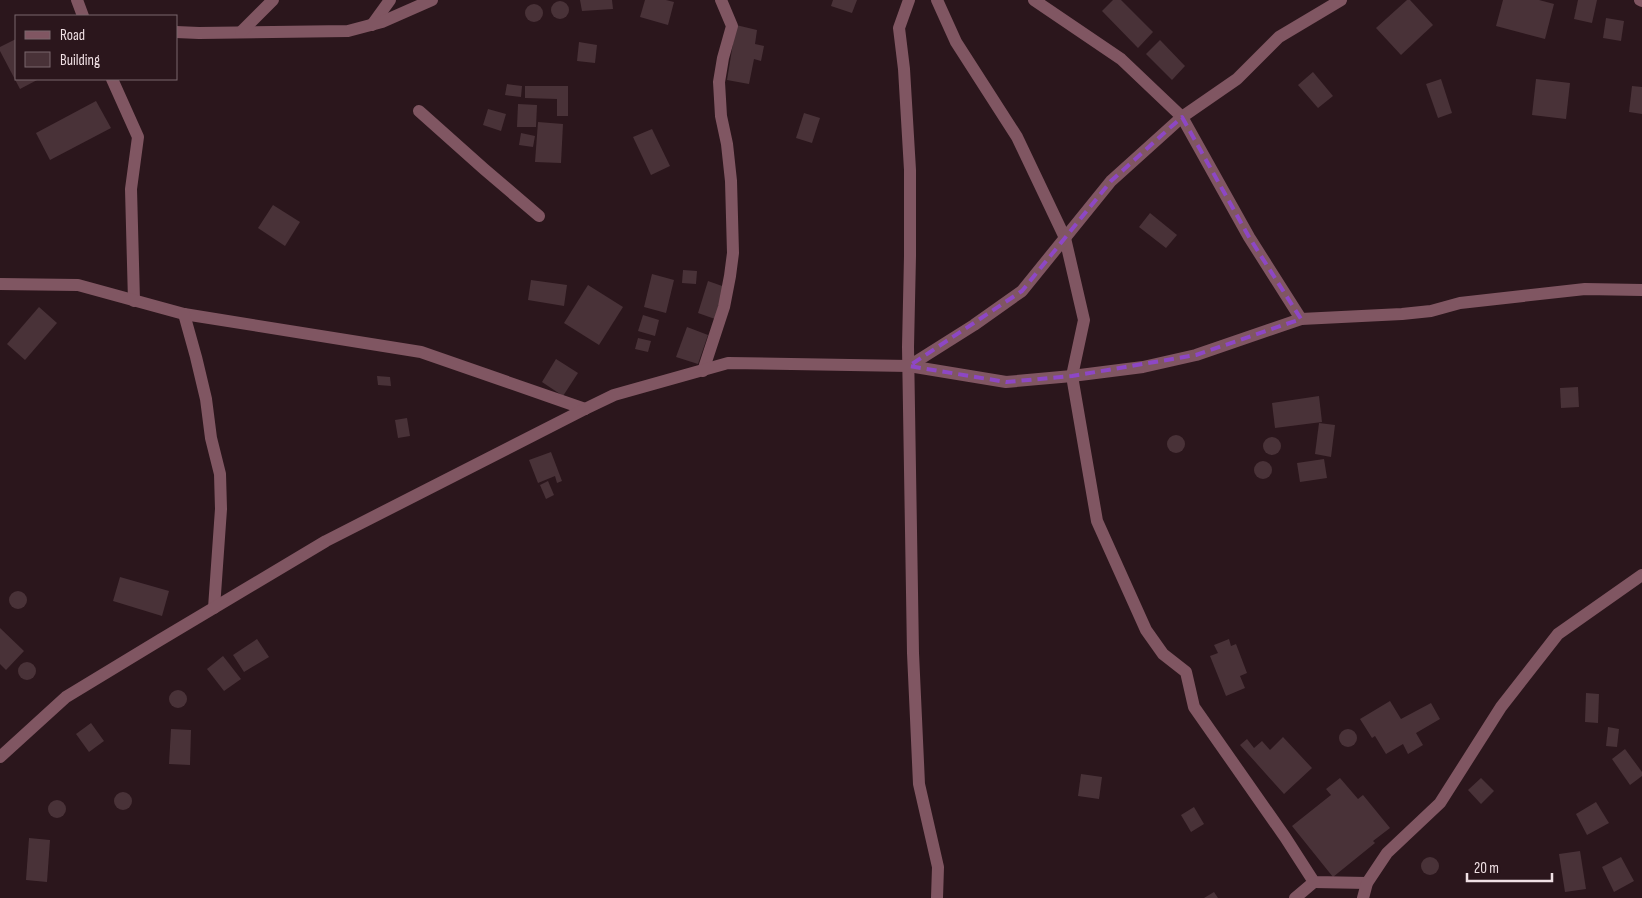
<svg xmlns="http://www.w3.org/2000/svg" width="1642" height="898" font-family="'Sofia Sans Condensed',sans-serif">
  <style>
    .building { fill: #493238 }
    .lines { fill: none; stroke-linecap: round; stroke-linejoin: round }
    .minor { stroke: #805662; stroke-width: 12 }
    .marked { fill: none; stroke: #8d47c5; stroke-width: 4; stroke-dasharray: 10 6; stroke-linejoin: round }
  </style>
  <rect width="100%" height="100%" fill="#2b161c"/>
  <g class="building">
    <path d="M 580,0 L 612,0 L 613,9 L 582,11 Z"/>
    <path d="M 645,0 L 666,0 L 674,2 L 668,25 L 640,17 Z"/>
    <path d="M 833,0 L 857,0 L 852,13 L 831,6 Z"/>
    <path d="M 1113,0 L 1121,0 L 1153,32 L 1138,48 L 1102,11 Z"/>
    <path d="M 1407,0 L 1410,0 L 1433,25 L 1401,55 L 1376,28 Z"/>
    <path d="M 1503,0 L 1539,0 L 1554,4 L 1545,39 L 1496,26 Z"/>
    <path d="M 1578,0 L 1597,0 L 1592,23 L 1574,19 Z"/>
    <circle cx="560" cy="10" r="9"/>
    <circle cx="534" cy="13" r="9"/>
    <path d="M 1606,18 L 1624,21 L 1621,41 L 1603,38 Z"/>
    <path d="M 736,25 L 757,30 L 755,44 L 764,46 L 761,61 L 754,59 L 749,84 L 727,80 Z"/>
    <path d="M 16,39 L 16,79 L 39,79 L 20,89 L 0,51 L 0,47 Z"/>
    <path d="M 1160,40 L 1185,66 L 1172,80 L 1146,54 Z"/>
    <path d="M 579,42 L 597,45 L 595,63 L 577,61 Z"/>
    <path d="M 1313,72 L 1333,96 L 1318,108 L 1298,85 Z"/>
    <path d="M 1441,79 L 1452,113 L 1438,118 L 1426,84 Z"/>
    <path d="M 1536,79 L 1570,83 L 1566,119 L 1532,115 Z"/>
    <path d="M 507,84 L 522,86 L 521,97 L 505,95 Z"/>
    <path d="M 525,86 L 568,86 L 568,116 L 557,116 L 557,99 L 525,98 Z"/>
    <path d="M 1632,86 L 1642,87 L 1642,114 L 1629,112 Z"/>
    <path d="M 96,101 L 111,128 L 50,160 L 36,133 Z"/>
    <path d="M 518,104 L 537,105 L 536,127 L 517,127 Z"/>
    <path d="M 488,109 L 506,114 L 501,131 L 483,125 Z"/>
    <path d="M 804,113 L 820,118 L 812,143 L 796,138 Z"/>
    <path d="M 538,122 L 563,124 L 561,163 L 535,162 Z"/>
    <path d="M 652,129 L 670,166 L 651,175 L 633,137 Z"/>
    <path d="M 521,133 L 535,136 L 533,147 L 519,145 Z"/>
    <path d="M 273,205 L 300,222 L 285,246 L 258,228 Z"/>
    <path d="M 1150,213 L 1177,235 L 1166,248 L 1139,227 Z"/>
    <path d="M 683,270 L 697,271 L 696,284 L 682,283 Z"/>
    <path d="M 652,274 L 674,280 L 666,313 L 644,307 Z"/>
    <path d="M 531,280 L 567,285 L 564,306 L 528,300 Z"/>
    <path d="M 708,281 L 725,287 L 715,319 L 698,313 Z"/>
    <path d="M 588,285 L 623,307 L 599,345 L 564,323 Z"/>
    <path d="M 39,307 L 57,323 L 25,360 L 7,344 Z"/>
    <path d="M 643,315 L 659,320 L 655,336 L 638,331 Z"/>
    <path d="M 687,327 L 708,335 L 698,364 L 676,357 Z"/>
    <path d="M 638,338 L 651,341 L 648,352 L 635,349 Z"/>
    <path d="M 556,359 L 578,373 L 563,396 L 542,382 Z"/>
    <path d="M 377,376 L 390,377 L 391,386 L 378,385 Z"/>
    <path d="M 1578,387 L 1579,407 L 1561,408 L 1560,388 Z"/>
    <path d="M 1319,396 L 1322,422 L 1275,428 L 1272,403 Z"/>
    <path d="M 407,418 L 410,436 L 398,438 L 395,420 Z"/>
    <path d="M 1319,423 L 1335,425 L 1331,457 L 1315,454 Z"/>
    <circle cx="1176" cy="444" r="9"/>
    <circle cx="1272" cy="446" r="9"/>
    <path d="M 551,452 L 562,481 L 557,483 L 555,476 L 538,483 L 529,460 Z"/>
    <path d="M 1324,459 L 1327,478 L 1300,482 L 1297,463 Z"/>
    <circle cx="1263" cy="470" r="9"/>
    <path d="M 548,481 L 554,495 L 546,499 L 540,485 Z"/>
    <path d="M 120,577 L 169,591 L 162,616 L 113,601 Z"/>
    <circle cx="18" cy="600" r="9"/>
    <path d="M 0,628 L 24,651 L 6,670 L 0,664 Z"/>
    <path d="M 257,639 L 269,657 L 244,672 L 233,655 Z"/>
    <path d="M 1229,639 L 1231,646 L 1236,644 L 1247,673 L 1240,676 L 1245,688 L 1226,696 L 1210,656 L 1218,653 L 1214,645 Z"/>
    <path d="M 223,656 L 241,679 L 224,691 L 207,669 Z"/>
    <circle cx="27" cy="671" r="9"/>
    <circle cx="178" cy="699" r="9"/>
    <path d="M 1586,693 L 1599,694 L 1598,723 L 1585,722 Z"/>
    <path d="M 1390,701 L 1401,719 L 1431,703 L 1440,719 L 1416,733 L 1423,745 L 1408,754 L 1403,744 L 1386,754 L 1375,736 L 1372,738 L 1360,719 Z"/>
    <path d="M 91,723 L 104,741 L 89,752 L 76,734 Z"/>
    <path d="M 1608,727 L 1619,729 L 1617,747 L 1606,746 Z"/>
    <path d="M 171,729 L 191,730 L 190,765 L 169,764 Z"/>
    <circle cx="1348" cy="738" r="9"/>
    <path d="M 1283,737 L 1312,768 L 1284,794 L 1240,745 L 1247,739 L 1254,748 L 1262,741 L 1270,750 Z"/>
    <path d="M 1625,749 L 1642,772 L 1642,776 L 1630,785 L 1612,759 Z"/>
    <path d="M 1081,774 L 1102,777 L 1099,799 L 1078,796 Z"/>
    <path d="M 1340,778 L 1358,799 L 1363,795 L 1390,828 L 1373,841 L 1375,843 L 1333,877 L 1292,826 L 1331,795 L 1326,789 Z"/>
    <path d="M 1481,778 L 1494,791 L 1481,804 L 1468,790 Z"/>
    <circle cx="123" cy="801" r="9"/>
    <circle cx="57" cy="809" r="9"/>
    <path d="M 1596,802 L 1609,823 L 1587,835 L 1576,814 Z"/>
    <path d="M 1194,807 L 1204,824 L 1191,832 L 1181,815 Z"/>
    <path d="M 29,838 L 50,840 L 47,882 L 26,880 Z"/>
    <path d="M 1580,851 L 1586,889 L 1565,892 L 1559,854 Z"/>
    <path d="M 1621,857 L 1634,881 L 1614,892 L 1602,867 Z"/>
    <circle cx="1430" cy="866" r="9"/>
    <path d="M 1214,892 L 1218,898 L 1204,898 Z"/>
  </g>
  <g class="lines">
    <g class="minor">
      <path d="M 77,0 L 83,16"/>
      <path d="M 909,0 L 899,28 L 904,69 L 910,170 L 910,256 L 908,347 L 913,653 L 919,784 L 938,867 L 937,898"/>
      <path d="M 937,0 L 956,42 L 1017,137 L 1065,238 L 1084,320 L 1072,376 L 1143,367 L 1196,355 L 1301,319 L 1402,314 L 1431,311 L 1460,303 L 1585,289 L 1642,290"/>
      <path d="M 1034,0 L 1121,59 L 1182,117 L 1249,237 L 1301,319"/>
      <path d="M 1640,0 L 1642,1"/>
      <path d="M 372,25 L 390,0"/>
      <path d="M 176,32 L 199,33 L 348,31 L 382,22 L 432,0"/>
      <path d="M 241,32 L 273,0"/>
      <path d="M 112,79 L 138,137 L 131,189 L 134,301"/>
      <path d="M 419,111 L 484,169 L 539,216"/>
      <path d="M 0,284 L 78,285 L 184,314 L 421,352 L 585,409"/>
      <path d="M 184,314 L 196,357 L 206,399 L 211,438 L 220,474 L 221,509 L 214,608"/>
      <path d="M 909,366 L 974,325 L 1022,291 L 1111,181 L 1182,117 L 1237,79 L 1279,37 L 1341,0"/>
      <path d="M 703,371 L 724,307 L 730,276 L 733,253 L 731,181 L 727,144 L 721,116 L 719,82 L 723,58 L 732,26 L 721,0"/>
      <path d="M 0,757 L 66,697 L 160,640 L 326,541 L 585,409 L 614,395 L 728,363 L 909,366 L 1006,382 L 1072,376 L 1097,521 L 1146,630 L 1163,654 L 1186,672 L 1194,707 L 1285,837 L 1314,882 L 1367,883"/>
      <path d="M 1295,898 L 1314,882"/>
      <path d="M 1363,898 L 1367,883 L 1387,853 L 1440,803 L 1501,707 L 1558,634 L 1642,575"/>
    </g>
  </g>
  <path class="marked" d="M 1182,117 L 1249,237 L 1301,319 L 1196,355 L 1072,376 L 1006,382 L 909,366 L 1022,291 L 1111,181 Z"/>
  <rect x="15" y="15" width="162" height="65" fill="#2b161c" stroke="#7a676c"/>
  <rect x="25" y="31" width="25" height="8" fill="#805662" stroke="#7a676c"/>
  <text x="60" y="40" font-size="15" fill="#f0e0e4">Road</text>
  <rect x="25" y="52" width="25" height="15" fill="#493238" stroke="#7a676c"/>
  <text x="60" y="65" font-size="15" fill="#f0e0e4">Building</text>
  <path d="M1467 873v8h85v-8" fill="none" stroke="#f0e0e4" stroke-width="2.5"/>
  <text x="1474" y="873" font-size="15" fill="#f0e0e4" stroke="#2b161c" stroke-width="4" paint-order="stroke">20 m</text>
</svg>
